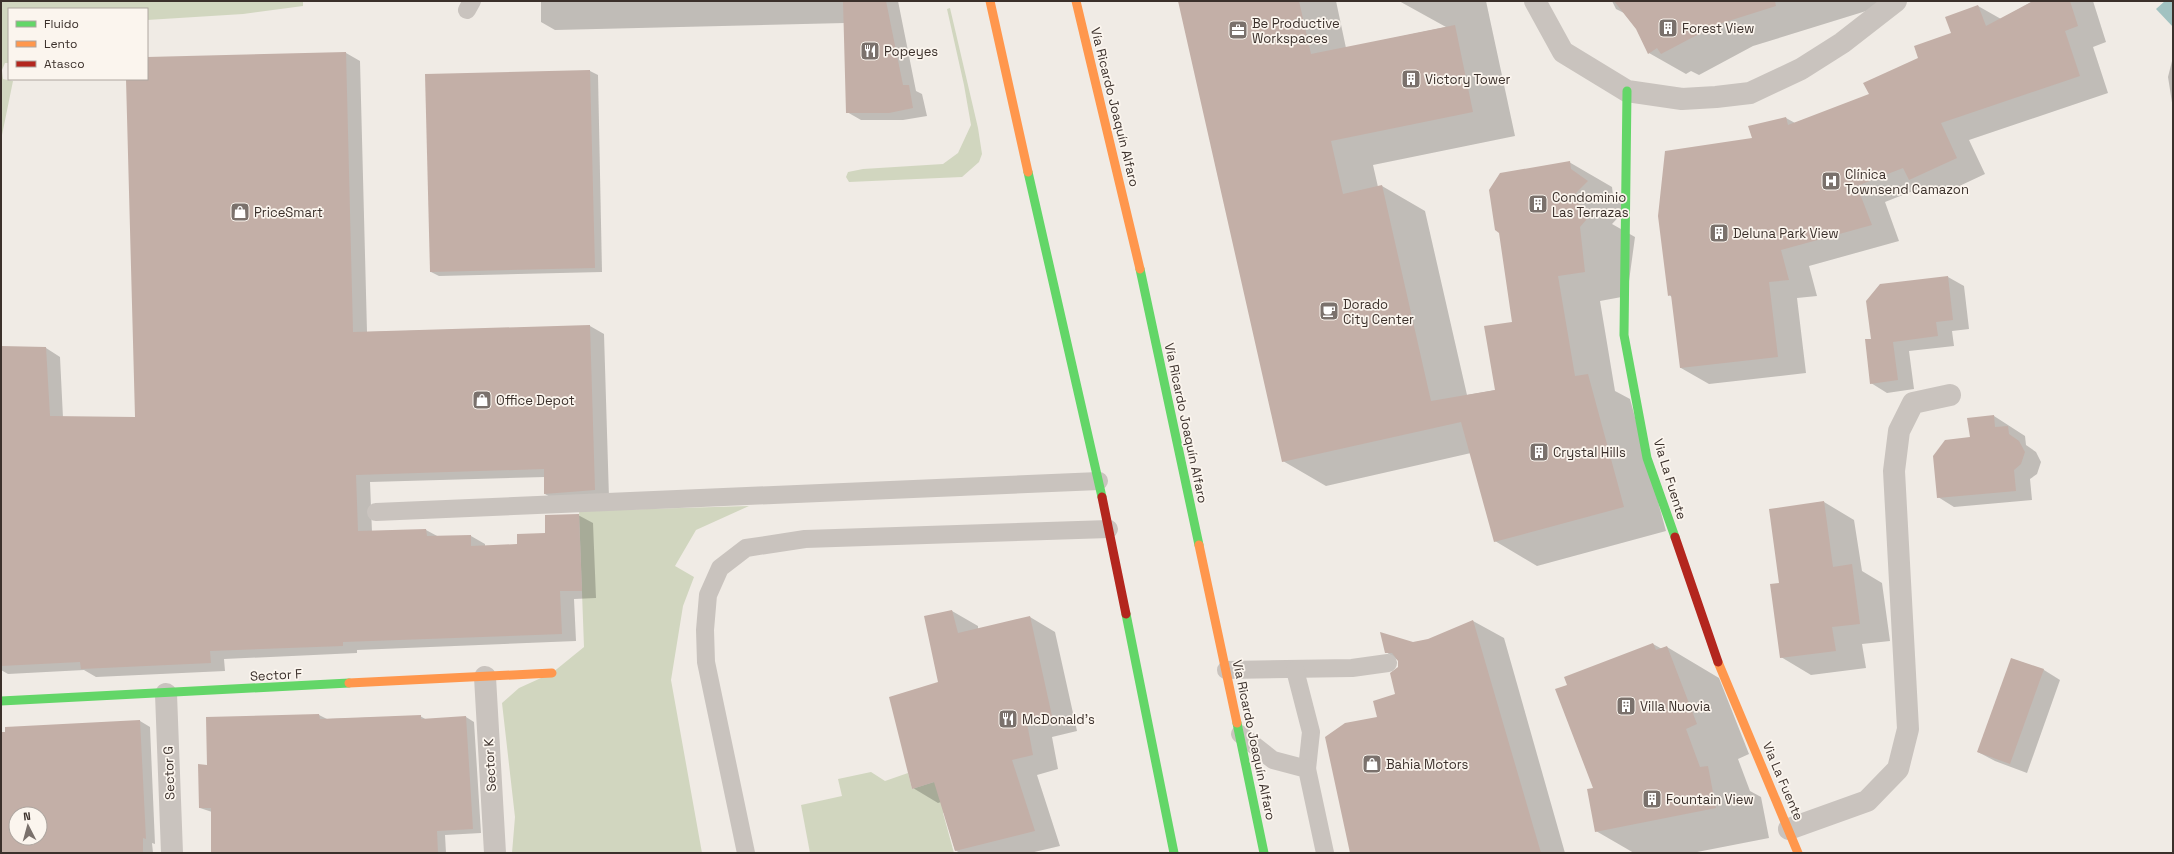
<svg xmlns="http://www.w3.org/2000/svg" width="2174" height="854" font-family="'Space Grotesk',sans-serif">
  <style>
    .green { fill: #d1d6bf }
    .water { fill: #a1c2c1 }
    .shadow { fill: #0003; fill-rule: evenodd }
    .building { fill: #c3afa7; fill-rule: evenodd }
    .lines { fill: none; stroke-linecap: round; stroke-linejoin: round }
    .lane { stroke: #c9c3be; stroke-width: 18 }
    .street { stroke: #c9c3be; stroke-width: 22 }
    .fast { stroke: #63d668; stroke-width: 9 }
    .slow { stroke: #ff974d; stroke-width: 9 }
    .jam { stroke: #b3261e; stroke-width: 9 }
    .labels { text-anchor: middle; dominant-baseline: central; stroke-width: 3.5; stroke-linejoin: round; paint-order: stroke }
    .poi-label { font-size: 13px; fill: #3b302b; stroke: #fbf5ee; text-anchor: start }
    .street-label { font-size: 13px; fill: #3b302b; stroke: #fbf5ee }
  </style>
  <rect width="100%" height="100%" fill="#f0ebe5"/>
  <g class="green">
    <path d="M 1,1 L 303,1 L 303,6 L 243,14 L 147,20 L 147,9 L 9,9 L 9,63 L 5,63 L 2,70 L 3,79 L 13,81 L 1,140 Z"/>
    <path d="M 950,8 L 978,128 L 982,154 L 979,162 L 962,177 L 849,182 L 846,177 L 848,172 L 863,169 L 943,164 L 958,153 L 971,125 L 964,85 L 947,9 Z"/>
    <path d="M 749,506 L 696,530 L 675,566 L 694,577 L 683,606 L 671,680 L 702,853 L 512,853 L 515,817 L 502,703 L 519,688 L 552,673 L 584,647 L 579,511 Z"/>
    <path d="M 871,772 L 885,781 L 908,773 L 912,789 L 950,777 L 961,809 L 943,813 L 954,853 L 810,853 L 801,805 L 842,796 L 838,779 Z"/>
  </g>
  <path class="water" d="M 2165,1 L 2173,1 L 2173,27 L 2156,9 Z"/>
  <g class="shadow">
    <path d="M 541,1 L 898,1 L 916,91 L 922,94 L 927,116 L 903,120 L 861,120 L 847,112 L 845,23 L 555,30 L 541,22 Z"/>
    <path d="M 1179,1 L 1336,1 L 1346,48 L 1446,27 L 1399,1 L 1486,1 L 1515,136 L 1373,165 L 1378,187 L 1382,186 L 1425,211 L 1467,395 L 1496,390 L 1513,323 L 1569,162 L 1612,187 L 1613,195 L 1629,206 L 1612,224 L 1635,237 L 1627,296 L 1600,301 L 1615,391 L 1630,399 L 1666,531 L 1537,566 L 1495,541 L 1471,453 L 1326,486 L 1283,461 Z"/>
    <path d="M 1612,1 L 1892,1 L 1892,3 L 1753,46 L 1699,75 L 1691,71 L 1686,74 L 1649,53 L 1637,29 L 1624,13 L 1616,9 Z"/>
    <path d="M 2033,1 L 2093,1 L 2106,42 L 2093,47 L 2108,93 L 1969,140 L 1985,174 L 1938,196 L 1923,187 L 1885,202 L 1899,241 L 1809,266 L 1817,296 L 1797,298 L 1806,373 L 1709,384 L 1681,368 L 1672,297 L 1669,295 L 1753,139 L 1786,118 L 1795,123 L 1870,95 L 1952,34 L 1978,6 L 2001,19 Z"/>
    <path d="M 346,53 L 360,61 L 367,332 L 590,326 L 604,334 L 609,498 L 559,502 L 545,494 L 545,477 L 370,482 L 372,532 L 426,530 L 439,537 L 471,536 L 485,544 L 485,547 L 518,545 L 546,534 L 578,515 L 593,523 L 596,598 L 574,599 L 576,641 L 357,650 L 357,653 L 224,659 L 225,671 L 96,677 L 84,670 L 8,674 L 1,670 L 1,347 L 46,348 L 60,357 L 63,418 L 136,418 L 127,79 L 147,79 L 147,58 Z"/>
    <path d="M 2173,57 L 2173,109 L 2168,77 Z"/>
    <path d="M 590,71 L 598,75 L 602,272 L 439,276 L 431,272 L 426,75 Z"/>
    <path d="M 1948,277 L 1964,286 L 1969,329 L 1952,331 L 1954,346 L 1909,351 L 1914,389 L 1887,393 L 1871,383 L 1872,339 Z"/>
    <path d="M 1994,416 L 2025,436 L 2026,445 L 2036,452 L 2041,462 L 2037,474 L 2030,479 L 2032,500 L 1954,507 L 1938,497 L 1971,438 Z"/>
    <path d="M 1824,502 L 1854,520 L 1862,571 L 1882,583 L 1890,641 L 1862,644 L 1866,668 L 1811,675 L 1781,657 L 1780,584 Z"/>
    <path d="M 952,611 L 978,626 L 978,629 L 1030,617 L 1055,632 L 1077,731 L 1052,737 L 1058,769 L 1037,775 L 1060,846 L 1030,853 L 960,853 L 955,850 L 941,802 L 938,803 L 913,788 L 940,683 Z"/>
    <path d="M 1473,621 L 1504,638 L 1565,853 L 1351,853 L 1379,718 L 1397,695 L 1399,661 L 1386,652 L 1428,640 Z"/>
    <path d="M 1653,644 L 1662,649 L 1667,647 L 1719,678 L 1749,754 L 1738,759 L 1750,791 L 1761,797 L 1769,838 L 1692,853 L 1634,853 L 1596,831 L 1595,789 L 1568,685 Z"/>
    <path d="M 2012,659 L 2044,670 L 2060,680 L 2027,773 L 1995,761 L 1978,752 Z"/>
    <path d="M 319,715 L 327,719 L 420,716 L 427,720 L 466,717 L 474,722 L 481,833 L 445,835 L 446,853 L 212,853 L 212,812 L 200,808 L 209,766 Z"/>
    <path d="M 140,721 L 150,727 L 155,844 L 152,843 L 153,853 L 1,853 L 1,733 ZM 16,814 L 40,814 L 40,838 L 16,838 Z"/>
  </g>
  <g class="building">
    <path d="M 843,1 L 886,1 L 903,85 L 909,85 L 913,108 L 889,113 L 846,113 Z"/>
    <path d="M 1178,1 L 1299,1 L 1311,54 L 1455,25 L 1473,112 L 1331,141 L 1343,194 L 1382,185 L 1431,401 L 1495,390 L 1484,326 L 1512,322 L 1499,233 L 1495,230 L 1489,190 L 1500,173 L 1570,161 L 1571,169 L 1588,181 L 1570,199 L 1593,212 L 1580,227 L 1585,272 L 1558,276 L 1575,376 L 1588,374 L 1624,507 L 1494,542 L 1461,422 L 1282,462 Z"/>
    <path d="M 1614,1 L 1775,1 L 1776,6 L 1716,25 L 1661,54 L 1657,48 L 1648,54 L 1636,29 Z"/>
    <path d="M 2033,1 L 2070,1 L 2078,26 L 2065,31 L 2080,76 L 1941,123 L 1957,158 L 1909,180 L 1903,168 L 1857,186 L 1872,225 L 1781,250 L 1789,280 L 1769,282 L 1778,357 L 1680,368 L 1671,295 L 1668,296 L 1658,216 L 1665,151 L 1752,138 L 1748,126 L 1786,117 L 1788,125 L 1869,94 L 1863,83 L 1918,58 L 1914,46 L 1951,33 L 1945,17 L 1978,5 L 1986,26 Z"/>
    <path d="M 346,52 L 353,332 L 590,325 L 595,490 L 544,494 L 544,469 L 356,475 L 358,531 L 426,529 L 427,536 L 471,535 L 471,546 L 517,544 L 517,534 L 545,533 L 545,515 L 579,514 L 582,591 L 560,591 L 562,634 L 343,642 L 343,646 L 210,651 L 211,663 L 81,669 L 80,662 L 1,666 L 1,346 L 46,347 L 50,416 L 135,417 L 126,79 L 147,79 L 147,57 Z"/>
    <path d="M 590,70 L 595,268 L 430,272 L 425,74 Z"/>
    <path d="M 1948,276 L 1953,320 L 1936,322 L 1938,336 L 1893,342 L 1898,380 L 1870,384 L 1865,339 L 1871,339 L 1866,301 L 1880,284 Z"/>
    <path d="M 1994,415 L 1995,427 L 2008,426 L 2009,434 L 2019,441 L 2025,452 L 2021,464 L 2014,470 L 2016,491 L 1937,498 L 1933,456 L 1945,440 L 1970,437 L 1967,418 Z"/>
    <path d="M 1824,501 L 1833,567 L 1852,564 L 1860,624 L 1832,627 L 1836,651 L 1780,658 L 1770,584 L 1779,583 L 1769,509 Z"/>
    <path d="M 952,610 L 958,633 L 1030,616 L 1052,716 L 1027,723 L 1033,755 L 1012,760 L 1035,831 L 955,851 L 934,782 L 912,789 L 889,697 L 938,682 L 924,616 Z"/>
    <path d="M 1473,620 L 1541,853 L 1350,853 L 1325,737 L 1345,723 L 1377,717 L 1373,701 L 1395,694 L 1390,673 L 1398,667 L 1398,661 L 1392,653 L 1385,653 L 1380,632 L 1413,642 L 1428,639 Z"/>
    <path d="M 1653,643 L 1656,650 L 1667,646 L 1697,724 L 1686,729 L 1700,767 L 1708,766 L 1716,808 L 1595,832 L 1587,789 L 1593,788 L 1555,689 L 1567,685 L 1564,677 Z"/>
    <path d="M 2011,658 L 2044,669 L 2010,764 L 1977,752 Z"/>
    <path d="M 319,714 L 320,719 L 421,715 L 421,719 L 466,716 L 473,829 L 437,831 L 438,853 L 211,853 L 211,808 L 199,808 L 198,764 L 207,765 L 206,717 Z"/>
    <path d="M 140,720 L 146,839 L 143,838 L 143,853 L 1,853 L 1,732 L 5,732 L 5,727 ZM 16,814 L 40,814 L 40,838 L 16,838 Z"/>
  </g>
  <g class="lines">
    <g class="lane">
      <path d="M 467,10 L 472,1"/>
      <path d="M 376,512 L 1099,481"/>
      <path d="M 1226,670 L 1352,668 L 1388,663"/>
      <path d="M 1295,670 L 1311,732 L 1307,769"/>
      <path d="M 1240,734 L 1273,760 L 1307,769 L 1325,853"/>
      <path d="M 746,853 L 706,662 L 705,630 L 708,595 L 720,568 L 746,548 L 805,539 L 1109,529"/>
    </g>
    <g class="street">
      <path d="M 1535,1 L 1563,52 L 1627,91 L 1682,99 L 1716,97 L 1750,93 L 1801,69 L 1842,43 L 1896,1"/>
      <path d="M 485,677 L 495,853"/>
      <path d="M 166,694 L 172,853"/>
      <path d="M 1789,829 L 1867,801 L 1898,769 L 1908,729 L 1894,471 L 1899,431 L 1913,403 L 1950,395"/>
    </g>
    <g class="fast">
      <path d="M 1627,91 L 1624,335 L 1647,458 L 1675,537"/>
      <path d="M 1028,172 L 1102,497"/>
      <path d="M 1140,269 L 1199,545"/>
      <path d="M 1126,614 L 1174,853"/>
      <path d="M 1,701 L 349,683"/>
      <path d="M 1237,723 L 1264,853"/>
    </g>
    <g class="slow">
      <path d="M 990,1 L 1028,172"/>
      <path d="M 1076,1 L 1140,269"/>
      <path d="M 1199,545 L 1237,723"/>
      <path d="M 1718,662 L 1798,853"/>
      <path d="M 349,683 L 552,673"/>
    </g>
    <g class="jam">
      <path d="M 1102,497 L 1126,614"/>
      <path d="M 1675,537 L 1718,662"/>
    </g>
  </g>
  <defs>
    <symbol id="building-square" viewBox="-11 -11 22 22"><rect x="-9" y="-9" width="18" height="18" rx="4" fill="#7a716c" stroke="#fbf5ee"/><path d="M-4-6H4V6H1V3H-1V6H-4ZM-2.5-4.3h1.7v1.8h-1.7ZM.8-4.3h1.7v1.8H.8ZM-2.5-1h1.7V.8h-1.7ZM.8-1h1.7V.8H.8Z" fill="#fff"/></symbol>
    <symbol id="office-square" viewBox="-11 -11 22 22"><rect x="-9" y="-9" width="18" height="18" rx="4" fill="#7a716c" stroke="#fbf5ee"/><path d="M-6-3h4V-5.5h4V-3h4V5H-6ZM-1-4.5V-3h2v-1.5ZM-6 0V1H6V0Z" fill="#fff"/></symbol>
    <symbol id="restaurant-square" viewBox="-11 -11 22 22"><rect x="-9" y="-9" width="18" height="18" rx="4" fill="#7a716c" stroke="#fbf5ee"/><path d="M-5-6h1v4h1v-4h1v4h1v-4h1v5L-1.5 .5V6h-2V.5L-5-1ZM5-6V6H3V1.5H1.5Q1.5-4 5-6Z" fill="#fff"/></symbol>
    <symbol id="hospital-square" viewBox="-11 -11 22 22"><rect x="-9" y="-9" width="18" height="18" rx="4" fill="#7a716c" stroke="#fbf5ee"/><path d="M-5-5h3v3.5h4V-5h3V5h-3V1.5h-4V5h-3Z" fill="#fff"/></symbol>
    <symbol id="shop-square" viewBox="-11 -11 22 22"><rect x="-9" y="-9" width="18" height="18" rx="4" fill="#7a716c" stroke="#fbf5ee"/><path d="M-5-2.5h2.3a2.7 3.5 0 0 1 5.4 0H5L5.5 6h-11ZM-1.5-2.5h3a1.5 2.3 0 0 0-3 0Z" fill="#fff"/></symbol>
    <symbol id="cafe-square" viewBox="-11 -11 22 22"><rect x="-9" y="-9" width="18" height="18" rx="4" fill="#7a716c" stroke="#fbf5ee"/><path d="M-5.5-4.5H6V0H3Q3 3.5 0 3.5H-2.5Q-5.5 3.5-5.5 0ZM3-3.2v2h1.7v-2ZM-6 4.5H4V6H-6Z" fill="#fff"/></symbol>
  </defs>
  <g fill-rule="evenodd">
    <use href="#building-square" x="1657" y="17" width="22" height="22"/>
    <use href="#office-square" x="1227" y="19" width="22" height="22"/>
    <use href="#restaurant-square" x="859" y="40" width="22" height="22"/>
    <use href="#building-square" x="1400" y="68" width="22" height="22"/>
    <use href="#hospital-square" x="1820" y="170" width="22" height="22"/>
    <use href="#building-square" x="1527" y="193" width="22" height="22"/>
    <use href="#shop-square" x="229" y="201" width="22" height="22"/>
    <use href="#building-square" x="1708" y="222" width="22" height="22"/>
    <use href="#cafe-square" x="1318" y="300" width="22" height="22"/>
    <use href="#shop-square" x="471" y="389" width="22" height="22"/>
    <use href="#building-square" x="1528" y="441" width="22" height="22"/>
    <use href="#building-square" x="1615" y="695" width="22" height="22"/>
    <use href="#restaurant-square" x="997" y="708" width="22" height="22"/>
    <use href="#shop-square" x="1361" y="753" width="22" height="22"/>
    <use href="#building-square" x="1641" y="788" width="22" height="22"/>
  </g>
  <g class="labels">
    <g class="poi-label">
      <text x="1252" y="23">Be Productive<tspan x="1252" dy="15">Workspaces</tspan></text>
      <text x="1682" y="28">Forest View</text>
      <text x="884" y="51">Popeyes</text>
      <text x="1425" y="79">Victory Tower</text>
      <text x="1845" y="174">Clínica<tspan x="1845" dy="15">Townsend Camazon</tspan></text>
      <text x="1552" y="197">Condominio<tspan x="1552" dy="15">Las Terrazas</tspan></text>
      <text x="254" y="212">PriceSmart</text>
      <text x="1733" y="233">Deluna Park View</text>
      <text x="1343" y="304">Dorado<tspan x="1343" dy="15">City Center</tspan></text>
      <text x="496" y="400">Office Depot</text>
      <text x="1553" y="452">Crystal Hills</text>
      <text x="1640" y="706">Villa Nuovia</text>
      <text x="1022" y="719">McDonald's</text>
      <text x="1386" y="764">Bahia Motors</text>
      <text x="1666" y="799">Fountain View</text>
    </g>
    <g class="street-label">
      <text transform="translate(1115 107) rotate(76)">Vía Ricardo Joaquín Alfaro</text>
      <text transform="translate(1186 423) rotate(78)">Vía Ricardo Joaquín Alfaro</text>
      <text transform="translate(1670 479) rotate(73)">Via La Fuente</text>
      <text transform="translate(276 675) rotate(-3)">Sector F</text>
      <text transform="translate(1254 740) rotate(78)">Vía Ricardo Joaquín Alfaro</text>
      <text transform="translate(490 765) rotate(-93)">Sector K</text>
      <text transform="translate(169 773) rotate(-92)">Sector G</text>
      <text transform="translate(1783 781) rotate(67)">Via La Fuente</text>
    </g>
  </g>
  <rect width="2174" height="854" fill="none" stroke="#3b302b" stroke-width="4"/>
  <rect x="8" y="8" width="140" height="72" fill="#fbf5ee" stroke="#aea6a0"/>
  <rect x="16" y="21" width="20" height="6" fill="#63d668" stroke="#aea6a0"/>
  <text x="44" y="28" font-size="12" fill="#3b302b">Fluido</text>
  <rect x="16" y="41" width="20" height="6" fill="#ff974d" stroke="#aea6a0"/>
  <text x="44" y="48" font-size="12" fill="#3b302b">Lento</text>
  <rect x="16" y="61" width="20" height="6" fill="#b3261e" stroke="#aea6a0"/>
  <text x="44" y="68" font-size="12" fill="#3b302b">Atasco</text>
  <g transform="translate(28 826) rotate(354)"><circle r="19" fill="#fbf5ee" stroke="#aea6a0"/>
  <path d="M0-3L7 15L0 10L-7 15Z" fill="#7a716c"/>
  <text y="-6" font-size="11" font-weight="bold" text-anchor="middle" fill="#3b302b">N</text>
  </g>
</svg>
